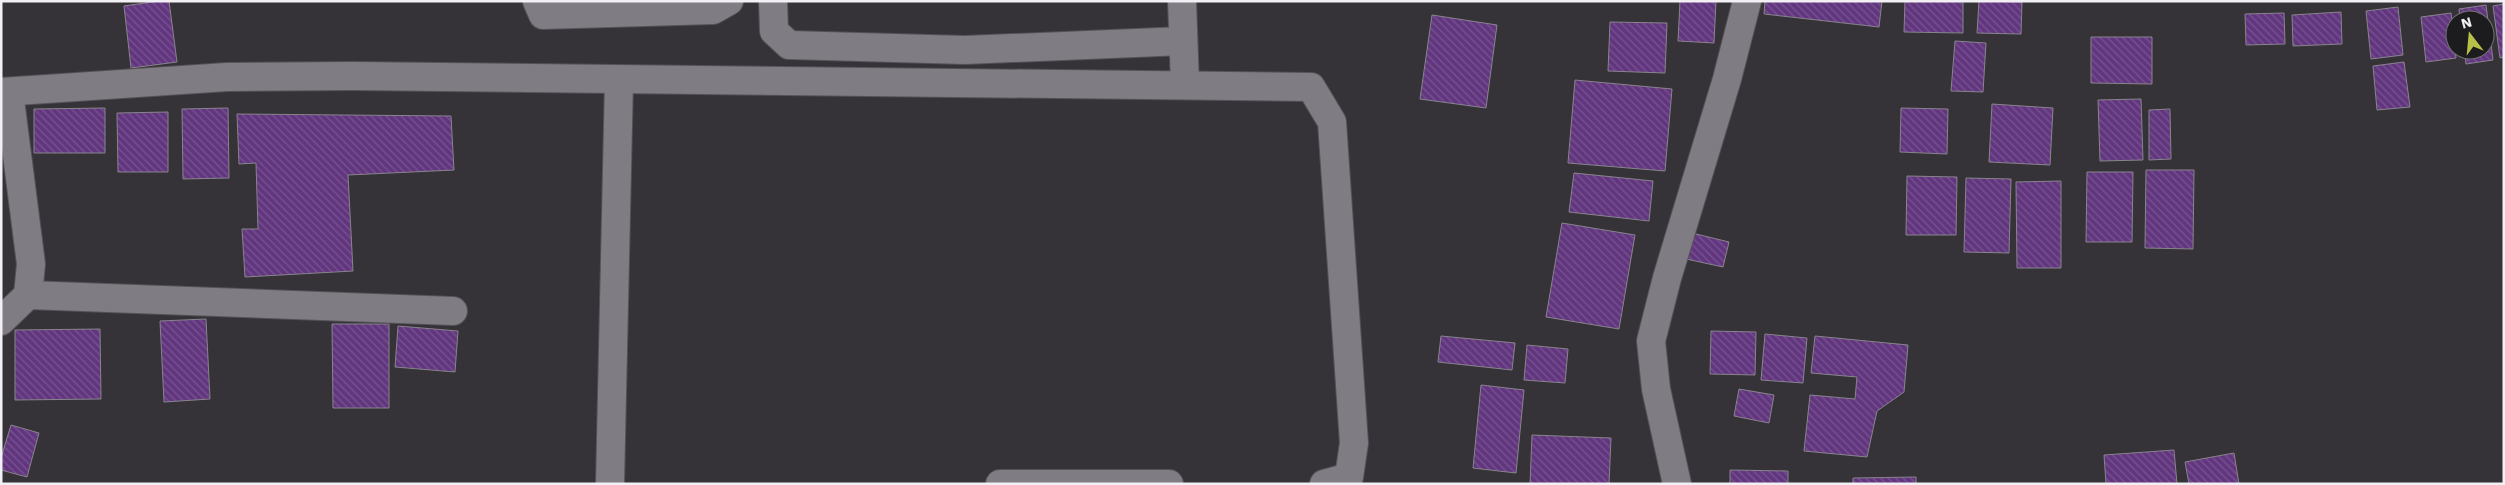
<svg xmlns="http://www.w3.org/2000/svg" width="2505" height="485" font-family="'Work Sans',sans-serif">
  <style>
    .building { fill: url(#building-back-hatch); stroke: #89848c }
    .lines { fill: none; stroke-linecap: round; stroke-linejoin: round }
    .minor-casing { stroke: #555257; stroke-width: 30 }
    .minor { stroke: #807c83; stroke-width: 28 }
  </style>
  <defs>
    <pattern id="building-back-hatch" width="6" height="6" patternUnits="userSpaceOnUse" patternTransform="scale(1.25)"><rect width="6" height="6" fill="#61367e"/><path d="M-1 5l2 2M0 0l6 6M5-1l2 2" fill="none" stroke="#785391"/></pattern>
  </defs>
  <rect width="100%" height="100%" fill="#353238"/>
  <g class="building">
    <path d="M 159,1 L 169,1 L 177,62 L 131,68 L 124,6 Z"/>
    <path d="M 1680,1 L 1716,1 L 1714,43 L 1678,41 Z"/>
    <path d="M 1765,1 L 1882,1 L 1879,27 L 1764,14 Z"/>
    <path d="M 1905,1 L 1963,1 L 1963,33 L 1904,32 Z"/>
    <path d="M 1979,1 L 2022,2 L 2021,34 L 1977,33 Z"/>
    <path d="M 2504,4 L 2504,57 L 2500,58 L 2493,6 Z"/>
    <path d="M 2486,5 L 2493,60 L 2466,64 L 2464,50 L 2485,50 L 2485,20 L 2460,20 L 2459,9 Z"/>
    <path d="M 2398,7 L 2403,55 L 2371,59 L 2366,11 Z"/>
    <path d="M 2341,12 L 2342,44 L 2293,46 L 2292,15 Z"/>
    <path d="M 2284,13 L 2285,44 L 2246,45 L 2245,14 Z"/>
    <path d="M 2451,13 L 2456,58 L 2426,62 L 2421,17 Z"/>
    <path d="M 1432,15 L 1497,25 L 1486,108 L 1420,99 Z"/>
    <path d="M 1610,22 L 1667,23 L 1665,73 L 1608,71 Z"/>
    <path d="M 2091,37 L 2152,37 L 2152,84 L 2091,83 Z"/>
    <path d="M 1955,41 L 1986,43 L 1983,92 L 1951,91 Z"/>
    <path d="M 2404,62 L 2410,107 L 2377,110 L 2373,66 Z"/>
    <path d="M 1575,80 L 1672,89 L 1665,171 L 1568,163 Z"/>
    <path d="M 2141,99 L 2143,160 L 2100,161 L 2098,100 Z"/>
    <path d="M 1992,104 L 2053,108 L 2050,165 L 1989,162 Z"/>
    <path d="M 105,108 L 105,153 L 34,153 L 34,109 Z"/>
    <path d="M 228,108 L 229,178 L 183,179 L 182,109 Z"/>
    <path d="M 1901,108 L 1948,109 L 1947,154 L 1900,152 Z"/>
    <path d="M 2170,109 L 2171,159 L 2149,160 L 2149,110 Z"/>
    <path d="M 168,112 L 168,172 L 118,172 L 117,113 Z"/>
    <path d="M 237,114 L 451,116 L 454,170 L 348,175 L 353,271 L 245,277 L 242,229 L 258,229 L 256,163 L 239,164 Z"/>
    <path d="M 2146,170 L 2194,170 L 2193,249 L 2145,248 Z"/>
    <path d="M 2087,172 L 2133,172 L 2132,242 L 2086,242 Z"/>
    <path d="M 1574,173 L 1653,181 L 1649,221 L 1569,212 Z"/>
    <path d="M 1907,176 L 1957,177 L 1956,235 L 1906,235 Z"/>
    <path d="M 1966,178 L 2011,179 L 2009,253 L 1964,252 Z"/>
    <path d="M 2061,181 L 2061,268 L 2017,268 L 2016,182 Z"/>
    <path d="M 1562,223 L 1635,235 L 1619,329 L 1546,317 Z"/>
    <path d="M 1692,233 L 1729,242 L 1723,267 L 1686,259 Z"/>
    <path d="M 206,319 L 210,399 L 164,402 L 160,321 Z"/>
    <path d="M 332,324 L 389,324 L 389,408 L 333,408 Z"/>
    <path d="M 398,326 L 458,331 L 455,372 L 395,367 Z"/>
    <path d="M 100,329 L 101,399 L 15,400 L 15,330 Z"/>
    <path d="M 1711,331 L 1756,332 L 1755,375 L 1710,374 Z"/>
    <path d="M 1765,334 L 1807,338 L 1803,383 L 1761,380 Z"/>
    <path d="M 1441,336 L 1515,343 L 1512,370 L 1438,362 Z"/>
    <path d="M 1815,336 L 1908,345 L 1904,392 L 1877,411 L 1867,457 L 1804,451 L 1810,395 L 1855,399 L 1857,377 L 1811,373 Z"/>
    <path d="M 1527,345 L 1568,349 L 1565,383 L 1524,380 Z"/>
    <path d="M 1481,385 L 1524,390 L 1516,473 L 1473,468 Z"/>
    <path d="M 1739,389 L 1774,395 L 1769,423 L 1734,416 Z"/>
    <path d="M 11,425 L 39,433 L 27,477 L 1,470 L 1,458 Z"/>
    <path d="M 1532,435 L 1611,438 L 1609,484 L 1530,484 Z"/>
    <path d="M 2174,450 L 2177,484 L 2106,484 L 2104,455 Z"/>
    <path d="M 2234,453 L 2239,484 L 2189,484 L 2185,462 Z"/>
    <path d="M 1730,470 L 1788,471 L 1788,484 L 1730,484 Z"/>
    <path d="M 1916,477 L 1916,484 L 1853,484 L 1853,478 Z"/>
  </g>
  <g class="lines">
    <defs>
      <g id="minor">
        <path d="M 537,1 L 543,15 L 713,10 L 729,1"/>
        <path d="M 773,1 L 774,31 L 789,45 L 965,50 L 1183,41"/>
        <path d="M 1182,1 L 1185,85"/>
        <path d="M 1,92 L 227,77 L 352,76 L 1311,87 L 1332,122 L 1354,443 L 1349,477 L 1324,484"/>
        <path d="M 28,295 L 453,311"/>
        <path d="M 1,321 L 28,295 L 31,264 L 9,92"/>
        <path d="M 610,484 L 619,80"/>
        <path d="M 1000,484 L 1169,484"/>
        <path d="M 1677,484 L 1656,389 L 1651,341 L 1667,278 L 1727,79 L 1747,1"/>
      </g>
    </defs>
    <use href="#minor" class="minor-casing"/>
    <use href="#minor" class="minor"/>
  </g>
  <rect width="2505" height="485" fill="none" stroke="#f3f0f5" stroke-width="5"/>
  <g transform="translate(2470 35) rotate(344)"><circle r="24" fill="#1c1b1e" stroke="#727074"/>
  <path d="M0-4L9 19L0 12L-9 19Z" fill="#b8c147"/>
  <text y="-8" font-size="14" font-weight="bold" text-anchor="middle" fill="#f3f0f5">N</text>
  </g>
</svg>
